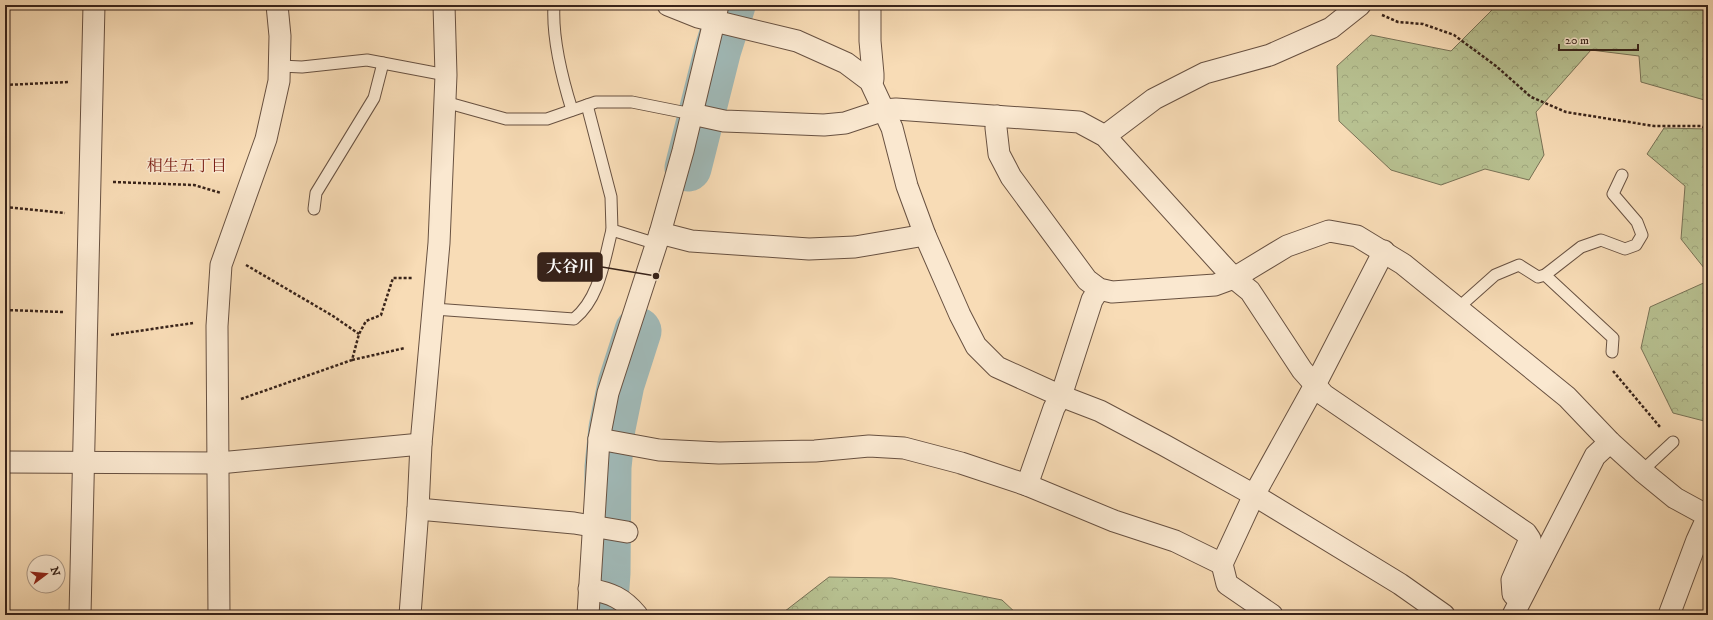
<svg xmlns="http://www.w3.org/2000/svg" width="1713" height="620" font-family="'IM FELL DW Pica','Noto Serif JP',serif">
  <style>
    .forest { fill: url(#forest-crowns); stroke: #787256 }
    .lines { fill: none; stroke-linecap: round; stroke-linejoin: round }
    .river { stroke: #a0b9b7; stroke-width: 47 }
    .service-casing { stroke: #685141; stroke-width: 13 }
    .minor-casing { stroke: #685141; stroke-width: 23 }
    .path { stroke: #38231a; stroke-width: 2.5; stroke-dasharray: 3 2; stroke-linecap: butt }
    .service { stroke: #fae8d0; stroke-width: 11 }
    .minor { stroke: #fae8d0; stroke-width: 21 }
    .labels { text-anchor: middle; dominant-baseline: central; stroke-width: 3; stroke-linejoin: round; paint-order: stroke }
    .neighbourhood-label { font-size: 16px; fill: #7a1f14; stroke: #fae8d0 }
    .leader { fill: none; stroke: #38231a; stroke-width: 1.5 }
    .callout-dot { fill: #38231a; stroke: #fae8d0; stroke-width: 1.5 }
    .callout { fill: #38231a; stroke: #38231a; stroke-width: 1.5 }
    .callout-label { font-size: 16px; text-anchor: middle; font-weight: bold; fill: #fff }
  </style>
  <defs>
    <pattern id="forest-crowns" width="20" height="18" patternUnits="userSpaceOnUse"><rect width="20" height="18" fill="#b8c292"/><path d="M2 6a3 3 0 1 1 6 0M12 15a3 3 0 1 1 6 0" fill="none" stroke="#9fa67d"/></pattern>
  </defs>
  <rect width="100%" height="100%" fill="#f8dcb6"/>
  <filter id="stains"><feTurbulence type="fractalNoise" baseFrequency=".005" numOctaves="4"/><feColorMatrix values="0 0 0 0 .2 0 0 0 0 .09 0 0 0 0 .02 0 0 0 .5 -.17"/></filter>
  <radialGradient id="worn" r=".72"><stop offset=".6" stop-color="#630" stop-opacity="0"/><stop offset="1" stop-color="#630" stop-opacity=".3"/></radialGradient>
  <g class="forest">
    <path d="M 1497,5 L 1708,5 L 1708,101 L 1641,82 L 1639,56 L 1591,50 L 1536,112 L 1544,155 L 1529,180 L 1485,169 L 1441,185 L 1391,170 L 1339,121 L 1337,66 L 1371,35 L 1451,51 Z"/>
    <path d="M 1664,128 L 1708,129 L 1708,273 L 1681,239 L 1685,186 L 1647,154 Z"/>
    <path d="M 1708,281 L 1708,422 L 1673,413 L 1641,348 L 1650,307 Z"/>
    <path d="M 829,577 L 892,578 L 1002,600 L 1018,615 L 780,615 Z"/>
  </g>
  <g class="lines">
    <g class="river">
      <path d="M 688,168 L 718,49 L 732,5"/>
      <path d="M 604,615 L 607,573 L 608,467 L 612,428 L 621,384 L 638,331"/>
    </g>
    <defs>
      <g id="service">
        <path d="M 554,5 C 552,38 562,78 572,110"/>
        <path d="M 280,66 L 302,67 L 367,60 L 446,75"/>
        <path d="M 445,102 L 506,119 L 547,119 L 596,102 L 632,102 L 692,114"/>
        <path d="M 587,105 L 611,197 L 612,230 L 657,244"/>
        <path d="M 314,209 L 316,193 L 374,98 L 383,63"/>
        <path d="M 1545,275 L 1613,338 L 1612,352"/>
        <path d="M 1458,308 L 1495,275 L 1519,265 L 1538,277 L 1545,275 L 1581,247 L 1601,240 L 1625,249 L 1636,245 L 1642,235 L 1637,222 L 1613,194 L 1622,175"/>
        <path d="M 434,309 L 574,319 C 600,298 604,260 612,230"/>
        <path d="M 1642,471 L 1673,442"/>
      </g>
      <g id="minor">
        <path d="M 668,5 L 698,17 L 797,41 L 846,63 L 870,81 L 892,128 L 907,186 L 925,235 L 960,315 L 976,346 L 997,367 L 1061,396 L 1100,411 L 1164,445 L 1254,495 L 1400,584 L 1444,615"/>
        <path d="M 870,81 L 873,79 L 873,74 L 870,41 L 870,5"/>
        <path d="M 692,114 L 724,121 L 824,125 L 845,123 L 884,110 L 896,109 L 1079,122 L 1105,136 L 1220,263 L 1234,278 L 1250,291 L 1302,370 L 1324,395 L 1526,533 L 1530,539 L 1512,580 L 1513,594 L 1519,600"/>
        <path d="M 997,116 L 996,128 L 999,154 L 1011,177 L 1087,280 L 1099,289 L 1112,292 L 1215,285 L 1234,278 L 1287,246 L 1329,231 L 1357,236 L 1403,264 L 1567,397 L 1610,442 L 1642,471 L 1675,498 L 1708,516"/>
        <path d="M 1105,136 L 1154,99 L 1205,73 L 1270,55 L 1331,28 L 1360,5"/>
        <path d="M 660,233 L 691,241 L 809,249 L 855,247 L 925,235"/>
        <path d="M 599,439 L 659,450 L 719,453 L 815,451 L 869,446 L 904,448 L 961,463 L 1027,485 L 1114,521 L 1175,541 L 1222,564"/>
        <path d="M 5,462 L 219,463 L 421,444"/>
        <path d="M 1027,485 L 1054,408 L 1061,396 L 1092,300 L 1099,289"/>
        <path d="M 418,509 L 574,523 L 627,532"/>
        <path d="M 589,589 C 611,593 623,598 637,615"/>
        <path d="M 80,615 L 94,5"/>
        <path d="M 219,615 L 217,326 L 221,265 L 266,139 L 279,81 L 280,36 L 277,5"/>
        <path d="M 410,615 L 418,509 L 421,444 L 439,243 L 446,75 L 444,5"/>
        <path d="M 588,615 L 599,439 L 608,393 L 660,233 L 683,151 L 718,5"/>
        <path d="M 1272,615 L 1227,584 L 1222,564 L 1254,495 L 1315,385 L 1384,251"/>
        <path d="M 1513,615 L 1595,456 L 1610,442"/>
        <path d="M 1669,615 L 1697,540 L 1708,516"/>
      </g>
    </defs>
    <use href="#service" class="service-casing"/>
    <use href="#minor" class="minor-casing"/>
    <g class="path">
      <path d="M 1382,15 L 1398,22 L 1423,24 L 1454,35 L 1496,66 L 1531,97 L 1566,112 L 1654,126 L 1701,126 L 1708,129"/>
      <path d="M 5,85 L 68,82"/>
      <path d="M 113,182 L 194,185 L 221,193"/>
      <path d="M 5,207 L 65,213"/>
      <path d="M 246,265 L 333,316 L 359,334"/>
      <path d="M 5,310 L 63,312"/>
      <path d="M 111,335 L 193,323"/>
      <path d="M 352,360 L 405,348"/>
      <path d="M 1613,371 L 1660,427"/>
      <path d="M 241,399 L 352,360 L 359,334 L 366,321 L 381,315 L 393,278 L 412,278"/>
    </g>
    <use href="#service" class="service"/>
    <use href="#minor" class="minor"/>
  </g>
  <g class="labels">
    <g class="neighbourhood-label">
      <text x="187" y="166">相生五丁目</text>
    </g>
  </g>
  <path class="leader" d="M656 276L602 267"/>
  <circle class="callout-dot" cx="656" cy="276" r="4"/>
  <rect class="callout" x="538" y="253" width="64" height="28" rx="4"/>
  <g class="callout-label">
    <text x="570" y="272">大谷川</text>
  </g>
  <rect width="1713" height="620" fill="none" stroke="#f8dcb6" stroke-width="20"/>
  <rect x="6" y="6" width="1701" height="608" fill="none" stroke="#38231a" stroke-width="2"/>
  <rect x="10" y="10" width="1693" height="600" fill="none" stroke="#38231a"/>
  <g transform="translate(46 574) rotate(74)"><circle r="19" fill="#fae8d0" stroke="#ac9987"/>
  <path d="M0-3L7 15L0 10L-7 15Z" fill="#8f2418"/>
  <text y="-6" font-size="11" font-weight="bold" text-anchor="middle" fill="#38231a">N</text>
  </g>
  <path d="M1559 44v6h79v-6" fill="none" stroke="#38231a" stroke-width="2"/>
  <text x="1565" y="44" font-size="12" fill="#38231a" stroke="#fae8d0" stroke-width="3" paint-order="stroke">20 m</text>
  <rect width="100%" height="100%" filter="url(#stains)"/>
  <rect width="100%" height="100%" fill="url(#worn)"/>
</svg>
